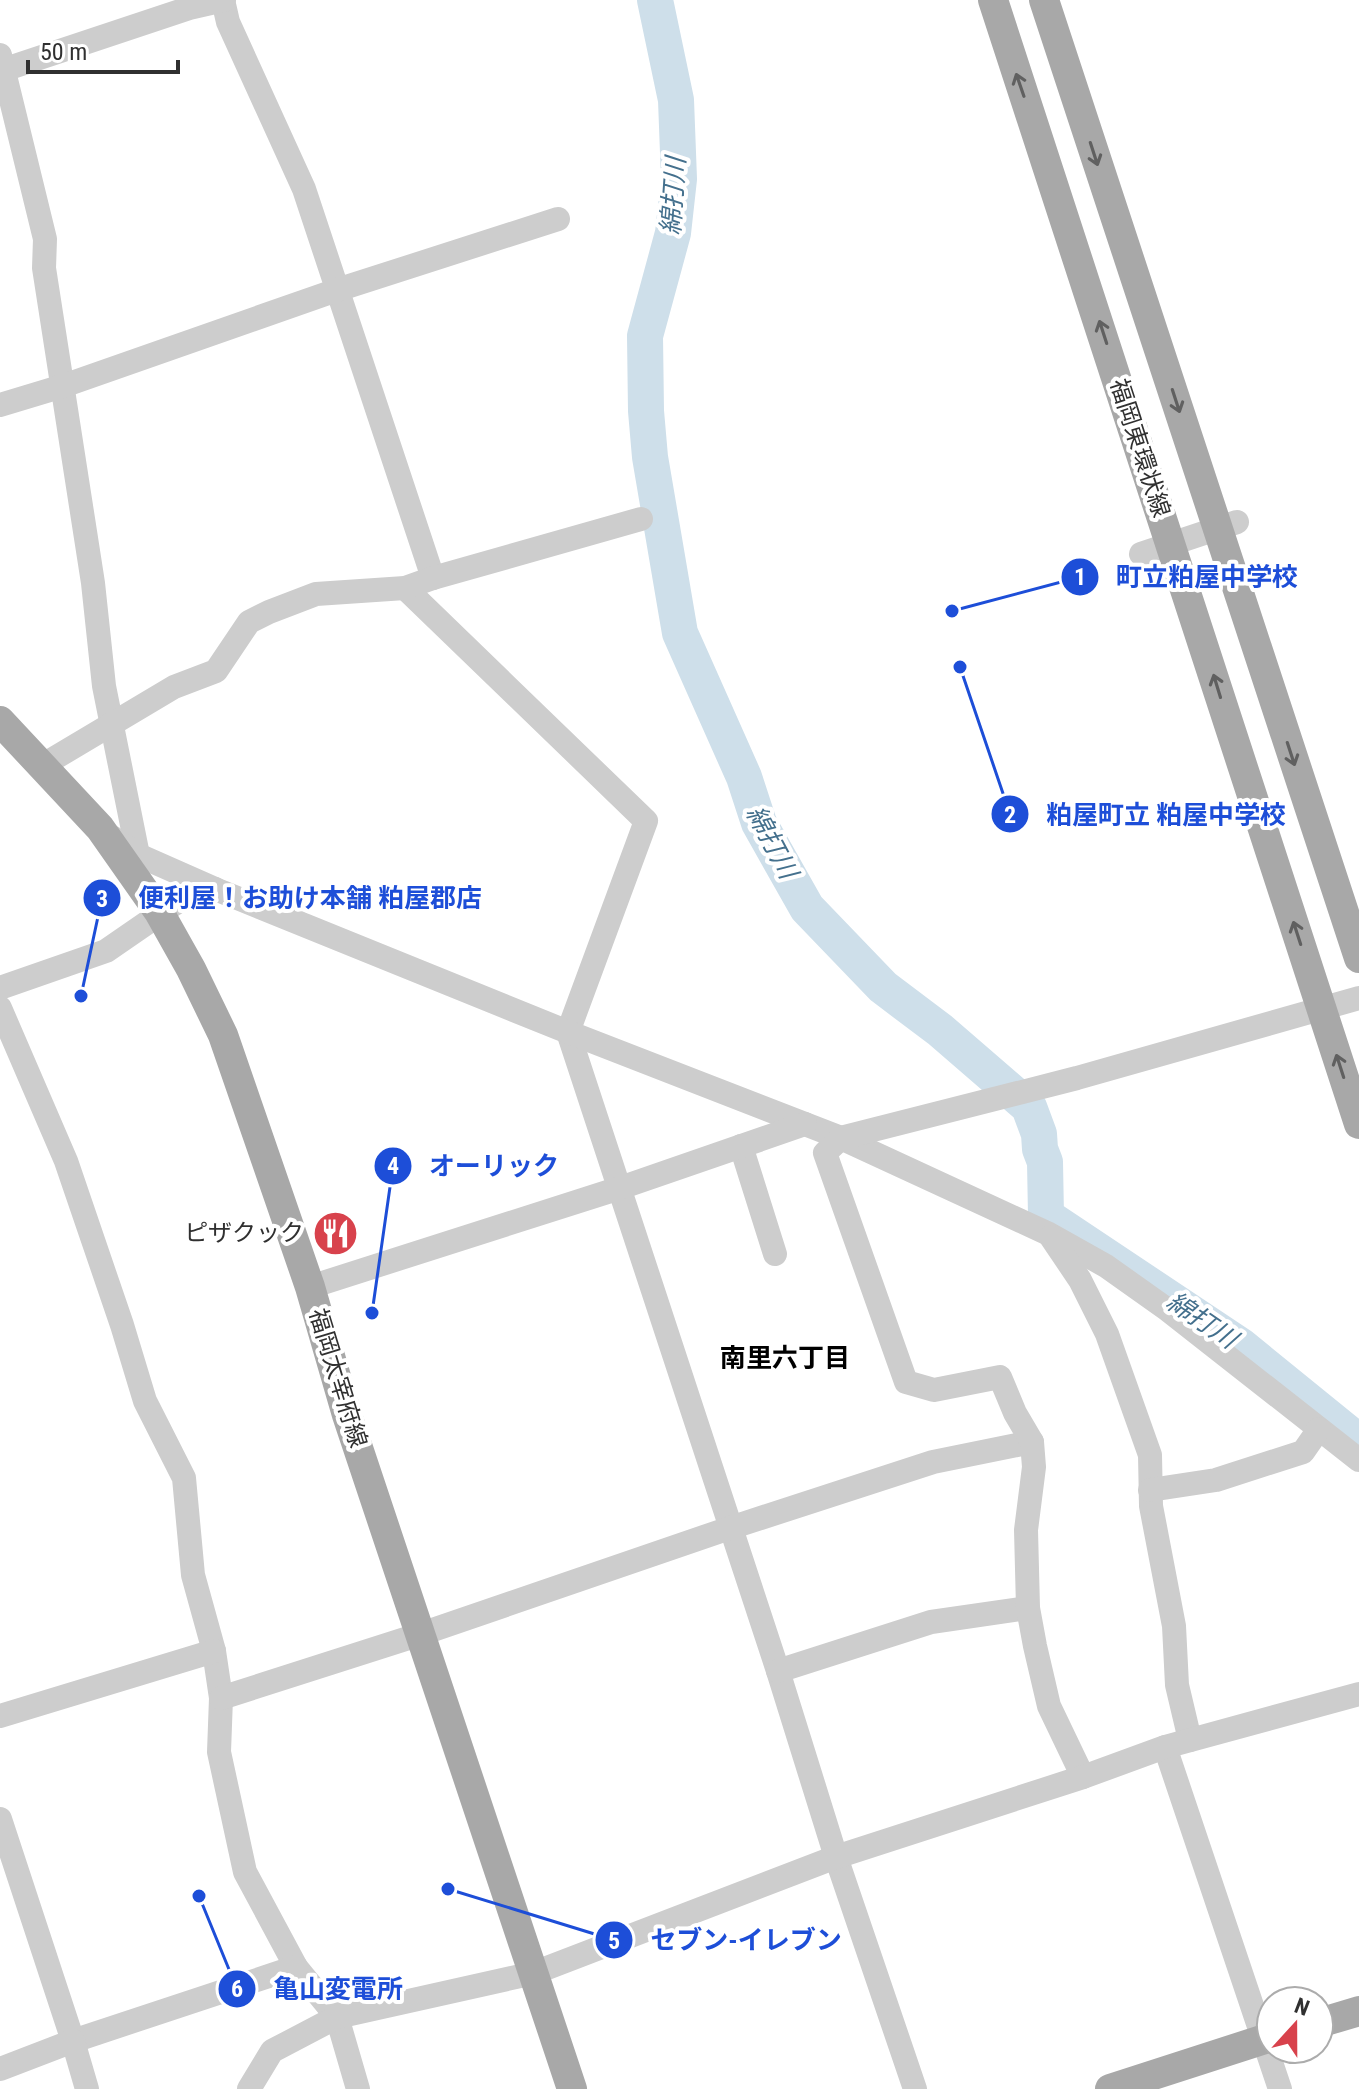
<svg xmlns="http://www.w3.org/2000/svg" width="1359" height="2089" font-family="'Roboto Condensed','Noto Sans JP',sans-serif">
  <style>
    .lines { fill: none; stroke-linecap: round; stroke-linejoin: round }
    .river { stroke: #cedfea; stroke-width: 36 }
    .minor { stroke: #cdcdcd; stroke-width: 24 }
    .major { stroke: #a8a8a8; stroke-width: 30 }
    .oneway { stroke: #606060 }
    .labels { text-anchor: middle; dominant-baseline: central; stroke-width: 8; stroke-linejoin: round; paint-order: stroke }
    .street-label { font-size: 24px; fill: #303030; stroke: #fff }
    .poi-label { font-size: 24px; fill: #303030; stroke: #fff; text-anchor: end }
    .water-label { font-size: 26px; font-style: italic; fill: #44708d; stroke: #fff }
    .neighbourhood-label { font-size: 26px; font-weight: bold; fill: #000; stroke: #fff }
    .leader { fill: none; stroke: #1d4ed8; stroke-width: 3 }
    .callout-dot { fill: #1d4ed8; stroke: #fff; stroke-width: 3 }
    .mark-label { font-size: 24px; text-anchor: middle; font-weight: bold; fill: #fff }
    .callout-label { font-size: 26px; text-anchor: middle; font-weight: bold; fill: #1d4ed8; stroke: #fff; stroke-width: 8; stroke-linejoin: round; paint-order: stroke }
  </style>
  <rect width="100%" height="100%" fill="#fff"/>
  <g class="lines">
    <path class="river" d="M 655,0 L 676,100 L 679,179 L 673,233 L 645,336 L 646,411 L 650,457 L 680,633 L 744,777 L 759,823 L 807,908 L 883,987 L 940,1030 L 1029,1107 L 1039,1134 L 1040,1149 L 1045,1162 L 1046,1216 L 1241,1346 L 1359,1442"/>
    <g class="minor">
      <path d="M 223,0 L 228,22 L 304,189 L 433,578"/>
      <path d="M 0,55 L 45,239 L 44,268 L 93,583 L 104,686 L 138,855"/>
      <path d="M 0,71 L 189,8 L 224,0"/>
      <path d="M 0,405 L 63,386 L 337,290 L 558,219"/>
      <path d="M 1141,554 L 1237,522"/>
      <path d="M 405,588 L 646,821 L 568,1032 L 778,1671 L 836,1857 L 915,2089"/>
      <path d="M 43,765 L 174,687 L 216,671 L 249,622 L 269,612 L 316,594 L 405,588 L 433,578 L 641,519"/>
      <path d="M 112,837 L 138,855 L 215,889 L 568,1032 L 841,1138 L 1049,1234 L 1106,1266 L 1168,1310 L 1359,1460"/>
      <path d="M 0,988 L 106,951 L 180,900 L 215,889"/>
      <path d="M 0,1008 L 66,1161 L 122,1325 L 145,1401 L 184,1478 L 193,1575 L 214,1651 L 221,1698 L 219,1752 L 245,1872 L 296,1967 L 337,2017 L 358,2089"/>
      <path d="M 741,1146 L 775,1254"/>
      <path d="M 1051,1237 L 1080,1280 L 1107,1334 L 1150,1455 L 1151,1506 L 1174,1626 L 1177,1685 L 1190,1740"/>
      <path d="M 310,1287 L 620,1188 L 805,1124"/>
      <path d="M 1150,1490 L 1216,1480 L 1303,1452 L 1319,1429"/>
      <path d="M 778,1671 L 931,1622 L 1028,1608"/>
      <path d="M 221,1698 L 421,1634 L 730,1528 L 933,1462 L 1032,1442"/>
      <path d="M 0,1716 L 214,1651"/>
      <path d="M 1165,1747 L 1280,2089"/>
      <path d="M 1083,1777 L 1049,1706 L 1035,1646 L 1028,1608 L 1026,1530 L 1034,1467 L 1032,1442 L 1015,1413 L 1000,1377 L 934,1390 L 906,1382 L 825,1153 L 841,1138 L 1077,1078 L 1359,998"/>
      <path d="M 0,1819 L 73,2041 L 296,1967"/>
      <path d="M 0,2069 L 73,2041 L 87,2089"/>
      <path d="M 249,2089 L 272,2051 L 337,2017 L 534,1973 L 836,1857 L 1083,1777 L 1165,1747 L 1359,1694"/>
    </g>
    <g class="major">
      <path d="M 993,0 L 1359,1124"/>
      <path d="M 1044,0 L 1359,958"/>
      <path d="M 0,721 L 100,828 L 159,912 L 191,969 L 223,1035 L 310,1287 L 347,1415 L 572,2089"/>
      <path d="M 1319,2023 L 1359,2011"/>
      <path d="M 1110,2089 L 1271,2037"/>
    </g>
  </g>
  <defs><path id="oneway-shaft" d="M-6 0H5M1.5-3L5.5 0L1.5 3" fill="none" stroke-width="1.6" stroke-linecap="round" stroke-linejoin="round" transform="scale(2)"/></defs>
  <g class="oneway">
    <use href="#oneway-shaft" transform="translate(1020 85) rotate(-109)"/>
    <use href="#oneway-shaft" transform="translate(1094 154) rotate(72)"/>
    <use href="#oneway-shaft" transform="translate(1103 332) rotate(-108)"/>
    <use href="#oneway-shaft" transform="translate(1176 401) rotate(72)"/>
    <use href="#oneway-shaft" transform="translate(1217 686) rotate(-107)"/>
    <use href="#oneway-shaft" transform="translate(1291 754) rotate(72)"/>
    <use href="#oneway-shaft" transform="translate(1297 933) rotate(-108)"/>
    <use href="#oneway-shaft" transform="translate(1340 1066) rotate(-108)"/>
  </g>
  <defs>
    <symbol id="restaurant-disc" viewBox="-11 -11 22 22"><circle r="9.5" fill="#d8424c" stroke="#fff"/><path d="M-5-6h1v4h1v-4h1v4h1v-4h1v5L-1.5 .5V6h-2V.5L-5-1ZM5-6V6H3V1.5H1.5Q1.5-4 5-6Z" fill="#fff"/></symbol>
  </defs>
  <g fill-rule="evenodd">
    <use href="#restaurant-disc" x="310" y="1208" width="51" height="51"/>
  </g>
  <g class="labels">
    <g class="street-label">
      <text transform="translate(1140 448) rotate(72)">福岡東環状線</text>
      <text transform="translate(338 1378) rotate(73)">福岡太宰府線</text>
    </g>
    <g class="poi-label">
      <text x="304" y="1233">ピザクック</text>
    </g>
    <g class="water-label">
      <text transform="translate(673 196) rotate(-86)">綿打川</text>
      <text transform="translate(772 842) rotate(62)">綿打川</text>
      <text transform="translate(1202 1320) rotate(34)">綿打川</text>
    </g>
    <g class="neighbourhood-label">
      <text x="785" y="1358">南里六丁目</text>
    </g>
  </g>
  <path class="leader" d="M952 611L1080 577M960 667L1010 814M81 996L102 898M372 1313L393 1166M448 1889L614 1940M199 1896L237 1989"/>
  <g class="callout-dot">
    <circle cx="952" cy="611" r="8"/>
    <circle cx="960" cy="667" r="8"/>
    <circle cx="81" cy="996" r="8"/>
    <circle cx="372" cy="1313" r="8"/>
    <circle cx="448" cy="1889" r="8"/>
    <circle cx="199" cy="1896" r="8"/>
    <circle cx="1080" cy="577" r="20"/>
    <circle cx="1010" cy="814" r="20"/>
    <circle cx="102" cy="898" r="20"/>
    <circle cx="393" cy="1166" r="20"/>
    <circle cx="614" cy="1940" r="20"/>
    <circle cx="237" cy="1989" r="20"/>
  </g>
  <g class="mark-label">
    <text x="1080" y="585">1</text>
    <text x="1010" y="823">2</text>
    <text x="102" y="907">3</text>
    <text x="393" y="1174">4</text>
    <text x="614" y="1949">5</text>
    <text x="237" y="1997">6</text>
  </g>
  <g class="callout-label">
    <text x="1207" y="586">町立粕屋中学校</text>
    <text x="1166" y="824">粕屋町立 粕屋中学校</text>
    <text x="310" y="907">便利屋！お助け本舗 粕屋郡店</text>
    <text x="494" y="1175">オーリック</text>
    <text x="746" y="1949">セブン-イレブン</text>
    <text x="338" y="1998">亀山変電所</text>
  </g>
  <g transform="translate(1295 2025) rotate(21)"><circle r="38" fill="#ffffff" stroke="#acacac" stroke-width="2"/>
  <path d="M0-6L14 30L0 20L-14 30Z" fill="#d8424c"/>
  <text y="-12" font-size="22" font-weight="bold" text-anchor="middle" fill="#303030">N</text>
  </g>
  <path d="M28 60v12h150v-12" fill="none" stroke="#303030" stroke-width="4"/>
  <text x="40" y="60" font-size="24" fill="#303030" stroke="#ffffff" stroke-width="6" paint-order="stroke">50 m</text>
</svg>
